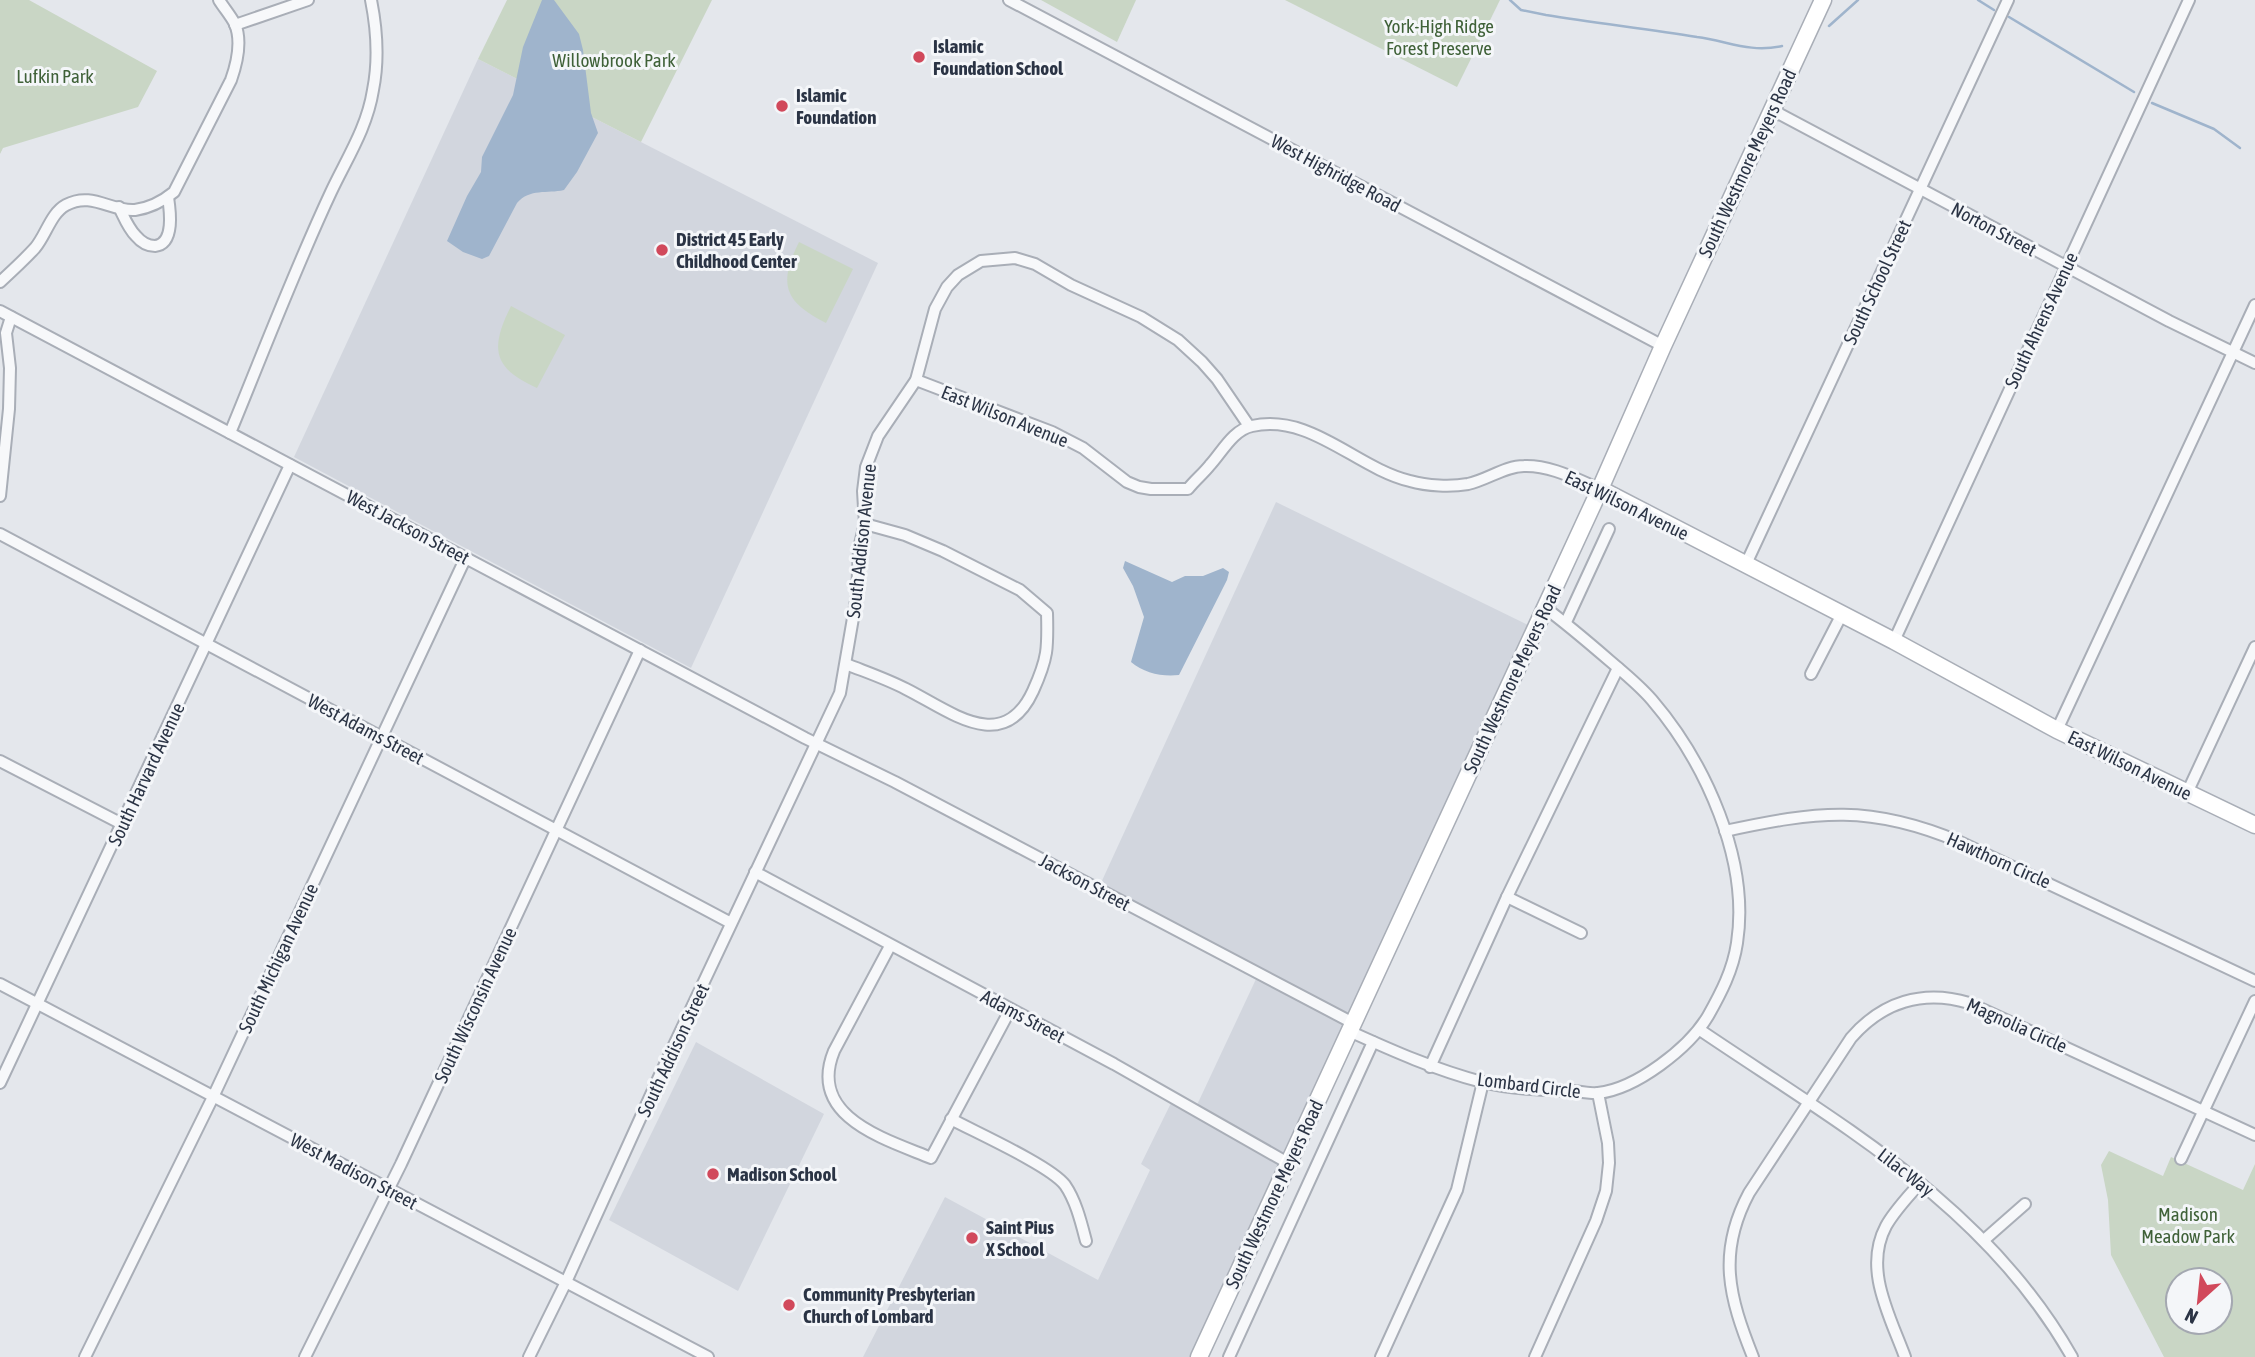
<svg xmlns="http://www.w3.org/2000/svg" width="2255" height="1357" font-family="'Asap Condensed',sans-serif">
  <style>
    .built { fill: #d2d6de }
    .green { fill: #c9d6c5; fill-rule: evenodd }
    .water { fill: #9fb4cc }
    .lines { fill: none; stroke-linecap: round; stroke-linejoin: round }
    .stream { stroke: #9fb4cc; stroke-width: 2.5 }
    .street-casing { stroke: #a9aeb7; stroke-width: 14 }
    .secondary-casing { stroke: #a9aeb7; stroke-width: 19 }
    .street { stroke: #f7f8fa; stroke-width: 10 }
    .secondary { stroke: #fff; stroke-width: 16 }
    .poi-dot { fill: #d1495b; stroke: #f4f6f9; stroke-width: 2.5 }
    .labels { text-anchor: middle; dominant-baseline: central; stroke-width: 6; stroke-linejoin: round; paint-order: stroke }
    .park-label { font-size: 19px; fill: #3f6138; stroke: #f4f6f9 }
    .poi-label { font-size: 19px; font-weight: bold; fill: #2b3445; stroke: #f4f6f9; text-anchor: start }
    .street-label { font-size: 19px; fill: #2b3445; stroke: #f4f6f9 }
  </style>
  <rect width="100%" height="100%" fill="#e4e7ec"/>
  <g class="built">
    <path d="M 478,59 L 878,263 L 691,668 L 294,457 Z"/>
    <path d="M 1276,502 L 1528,625 L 1350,1017 L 1100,885 Z"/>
    <path d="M 1257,977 L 1346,1025 L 1284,1155 L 1196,1107 Z"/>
    <path d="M 696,1042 L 824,1114 L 738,1291 L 609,1220 Z"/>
    <path d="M 1173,1099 L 1280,1164 L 1191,1357 L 863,1357 L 945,1197 L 1098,1280 L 1150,1170 L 1141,1164 Z"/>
  </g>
  <g class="green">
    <path d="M 0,0 L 29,0 L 157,71 L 138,107 L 3,148 L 0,154 Z"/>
    <path d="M 507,0 L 712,0 L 641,142 L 478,59 Z"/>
    <path d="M 1041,0 L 1136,0 L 1117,42 Z"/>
    <path d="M 1285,0 L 1500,0 L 1457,87 Z"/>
    <path d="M 799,242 L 853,269 L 826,323 C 784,302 778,284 799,242 Z"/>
    <path d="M 511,306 L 565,335 L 537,388 C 492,368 490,348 511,306 Z"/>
    <path d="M 2109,1151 L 2163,1176 L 2171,1157 L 2243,1190 L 2255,1164 L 2255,1357 L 2164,1357 L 2111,1255 L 2108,1200 L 2101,1165 ZM 2178,1280 L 2220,1280 L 2220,1322 L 2178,1322 Z"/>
  </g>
  <g class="water">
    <path d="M 542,0 L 554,0 L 579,34 L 583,50 L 591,113 L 598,133 L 577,172 L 564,190 C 547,194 530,188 517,203 L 489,256 L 482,259 L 463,252 L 447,241 L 467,196 L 481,172 L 482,157 L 513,95 L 523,47 Z"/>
    <path d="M 1125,561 L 1172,582 L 1185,576 L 1203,576 L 1223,568 L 1229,572 L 1227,580 L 1179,675 C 1162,677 1144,673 1131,662 L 1144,617 L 1133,586 L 1123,568 Z"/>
  </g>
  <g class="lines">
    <g class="stream">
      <path d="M 1510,0 L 1521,10 L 1546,15 C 1596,23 1647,29 1697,37 C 1728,41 1749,53 1782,46"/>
      <path d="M 1978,0 L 1994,10"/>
      <path d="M 2009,17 L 2134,92"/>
      <path d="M 1829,26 L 1858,0"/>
      <path d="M 2152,103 L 2214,129 L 2240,148"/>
    </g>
    <defs>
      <g id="street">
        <path d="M 1009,0 L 1663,346"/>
        <path d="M 235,25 L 308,0"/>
        <path d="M 1772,110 L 2169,321 L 2255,363"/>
        <path d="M 119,207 C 124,217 128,228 136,236 C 141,242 148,246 155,246 C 175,244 170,210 168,197"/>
        <path d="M 0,282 C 12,271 24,260 35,248 C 46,235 51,213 66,205 C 92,191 111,212 135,210 C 149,208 163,201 174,192 L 231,80 C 237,63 242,41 235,24 C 231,16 224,8 219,0"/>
        <path d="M 0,311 L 805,738 L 895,782 L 1353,1023"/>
        <path d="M 916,380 L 1052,432 L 1083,448 L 1127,482 L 1139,487 L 1151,489 L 1188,489 C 1195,480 1203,474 1210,465 C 1222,452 1233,430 1252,426 C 1311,413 1356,468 1410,481 C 1427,486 1451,487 1468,484 C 1487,480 1505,466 1524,466 C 1550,465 1576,479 1600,489"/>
        <path d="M 230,433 C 263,353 294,271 331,192 C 347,158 367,128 373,90 C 379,60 377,30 371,0"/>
        <path d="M 0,496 L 9,409 L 10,368 L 6,333 L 11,317"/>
        <path d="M 0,534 L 731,923"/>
        <path d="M 1746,564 L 2008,0"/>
        <path d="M 1566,622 L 1609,529"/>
        <path d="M 1894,641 L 2189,0"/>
        <path d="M 846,664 C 866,672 887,679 906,689 C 950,711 1003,756 1033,691 C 1048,658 1048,648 1047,613 L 1020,590 L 943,551 L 905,535 L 865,524"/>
        <path d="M 1811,674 L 1842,614"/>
        <path d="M 2057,730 L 2255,305"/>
        <path d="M 0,761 L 122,824"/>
        <path d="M 2187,793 L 2255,647"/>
        <path d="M 1725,831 C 1818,811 1870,804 1960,842 L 2255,981"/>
        <path d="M 755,872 L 1114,1064 L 1288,1163"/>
        <path d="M 1507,897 L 1581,933"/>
        <path d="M 890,946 L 834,1051 C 807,1117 885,1139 931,1158 L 1010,1010"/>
        <path d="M 0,984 L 708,1357"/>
        <path d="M 1700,1030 C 1840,1125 1985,1204 2072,1357"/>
        <path d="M 1349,1031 C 1393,1051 1436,1070 1482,1082 C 1511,1089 1542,1090 1572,1091 C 1580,1091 1590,1094 1598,1093 C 1636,1089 1689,1048 1708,1016 C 1721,993 1733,970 1737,943 C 1750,860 1705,762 1652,700 C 1639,685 1624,673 1610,661 C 1588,642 1567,624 1544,607"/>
        <path d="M 1430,1067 L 1507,897 L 1618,668"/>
        <path d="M 0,1083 L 290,465"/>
        <path d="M 951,1119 C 975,1132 1051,1166 1065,1185 C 1076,1201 1081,1222 1086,1241"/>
        <path d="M 2181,1159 L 2255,1001"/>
        <path d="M 1984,1240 L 2025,1204"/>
        <path d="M 85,1357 L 213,1097 L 466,557"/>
        <path d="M 305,1357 L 401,1164 L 640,650"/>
        <path d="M 529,1357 L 566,1282 L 659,1077 L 840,693 L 857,595 L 859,548 L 865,524 L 863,491 L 866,467 L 878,436 L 916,380 L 935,309 L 947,287 L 958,275 L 981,261 L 1015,258 L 1035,264 L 1071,285 L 1141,317 L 1178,340 L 1202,362 L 1217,379 L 1249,426"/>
        <path d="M 1229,1357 L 1373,1042"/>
        <path d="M 1381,1357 L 1457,1190 L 1483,1082"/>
        <path d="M 1535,1357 L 1596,1221 L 1606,1191 L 1609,1163 L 1608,1143 L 1598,1093"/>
        <path d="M 1753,1357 C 1729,1297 1717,1253 1749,1193 L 1851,1038 C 1882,1002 1923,989 1969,1003 L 2255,1135"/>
        <path d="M 1905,1357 C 1890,1316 1863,1269 1886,1226 C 1895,1210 1908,1197 1920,1183"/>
      </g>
      <g id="secondary">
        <path d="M 1600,489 L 1894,641 L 2057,730 L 2255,825"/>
        <path d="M 1199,1357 L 1600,489 L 1663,346 L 1823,0"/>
      </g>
    </defs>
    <use href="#street" class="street-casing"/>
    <use href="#secondary" class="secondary-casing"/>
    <use href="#street" class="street"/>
    <use href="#secondary" class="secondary"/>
  </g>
  <g class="poi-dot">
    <circle cx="919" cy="57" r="7"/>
    <circle cx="782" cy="106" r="7"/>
    <circle cx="662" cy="250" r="7"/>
    <circle cx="713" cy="1174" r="7"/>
    <circle cx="972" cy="1238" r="7"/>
    <circle cx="789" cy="1305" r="7"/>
  </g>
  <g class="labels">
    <g class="park-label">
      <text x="1439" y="26">York-High Ridge<tspan x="1439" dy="22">Forest Preserve</tspan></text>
      <text x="614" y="60">Willowbrook Park</text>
      <text x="55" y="76">Lufkin Park</text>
      <text x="2188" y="1214">Madison<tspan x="2188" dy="22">Meadow Park</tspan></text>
    </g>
    <g class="poi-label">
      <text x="933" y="46">Islamic<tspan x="933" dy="22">Foundation School</tspan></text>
      <text x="796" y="95">Islamic<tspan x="796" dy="22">Foundation</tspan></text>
      <text x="676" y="239">District 45 Early<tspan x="676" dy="22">Childhood Center</tspan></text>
      <text x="727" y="1174">Madison School</text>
      <text x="986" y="1227">Saint Pius<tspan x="986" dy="22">X School</tspan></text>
      <text x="803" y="1294">Community Presbyterian<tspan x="803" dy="22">Church of Lombard</tspan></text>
    </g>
    <g class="street-label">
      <text transform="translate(1747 163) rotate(-65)">South Westmore Meyers Road</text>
      <text transform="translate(1336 173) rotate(28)">West Highridge Road</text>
      <text transform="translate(1994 229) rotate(28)">Norton Street</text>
      <text transform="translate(1877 282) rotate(-65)">South School Street</text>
      <text transform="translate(2041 320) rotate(-65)">South Ahrens Avenue</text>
      <text transform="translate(1005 416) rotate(22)">East Wilson Avenue</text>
      <text transform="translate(1627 505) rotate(26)">East Wilson Avenue</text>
      <text transform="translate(408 527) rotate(28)">West Jackson Street</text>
      <text transform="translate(861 541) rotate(-84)">South Addison Avenue</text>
      <text transform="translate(1512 679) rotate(-65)">South Westmore Meyers Road</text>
      <text transform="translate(366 729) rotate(28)">West Adams Street</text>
      <text transform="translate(2130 765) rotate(26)">East Wilson Avenue</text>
      <text transform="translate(146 774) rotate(-65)">South Harvard Avenue</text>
      <text transform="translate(1999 860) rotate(24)">Hawthorn Circle</text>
      <text transform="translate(1085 882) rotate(28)">Jackson Street</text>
      <text transform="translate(278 958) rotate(-65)">South Michigan Avenue</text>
      <text transform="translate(475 1005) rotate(-65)">South Wisconsin Avenue</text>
      <text transform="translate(1023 1016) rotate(28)">Adams Street</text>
      <text transform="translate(2017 1025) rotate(24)">Magnolia Circle</text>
      <text transform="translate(673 1050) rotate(-65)">South Addison Street</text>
      <text transform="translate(1529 1085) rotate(7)">Lombard Circle</text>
      <text transform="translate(354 1171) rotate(28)">West Madison Street</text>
      <text transform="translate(1906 1172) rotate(38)">Lilac Way</text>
      <text transform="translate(1274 1194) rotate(-65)">South Westmore Meyers Road</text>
    </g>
  </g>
  <g transform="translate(2199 1301) rotate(207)"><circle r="33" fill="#f4f6f9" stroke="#a4a8b1" stroke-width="2"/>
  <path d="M0-5L12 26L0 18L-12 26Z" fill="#d1495b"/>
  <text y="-10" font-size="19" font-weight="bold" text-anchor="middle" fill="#2b3445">N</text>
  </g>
</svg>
